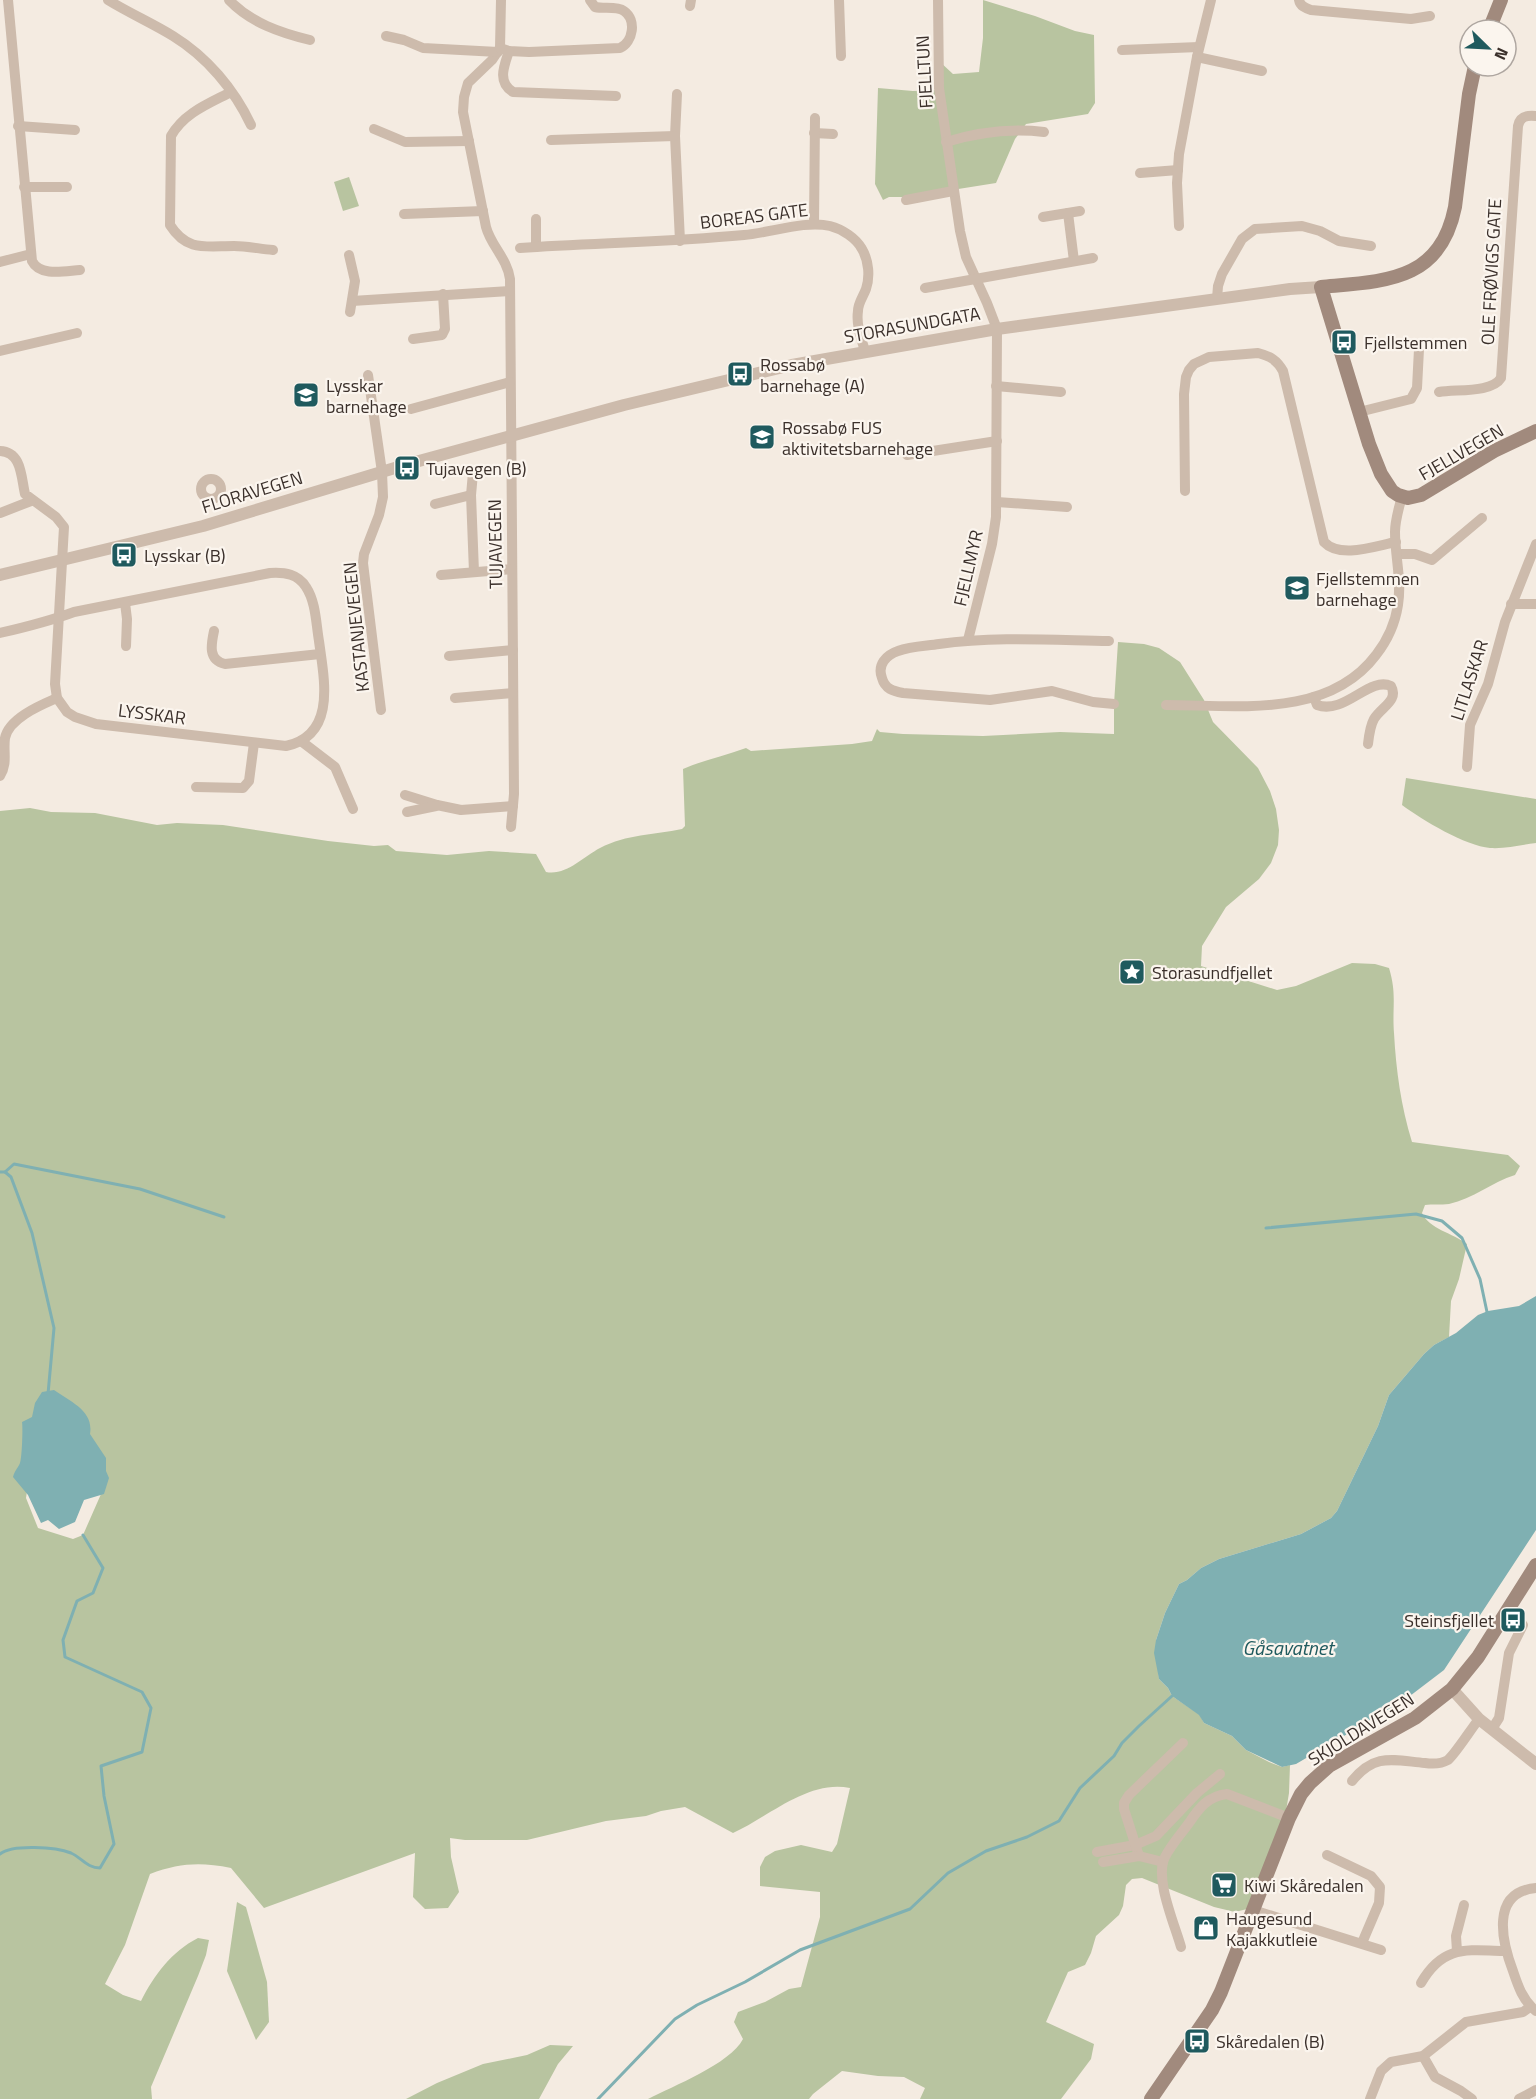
<svg xmlns="http://www.w3.org/2000/svg" width="1536" height="2099" font-family="'Titillium Web',sans-serif">
  <style>
    .green { fill: #b8c4a0; fill-rule: evenodd }
    .water { fill: #7fb0b2 }
    .lines { fill: none; stroke-linecap: round; stroke-linejoin: round }
    .stream { stroke: #7fb0b2; stroke-width: 3 }
    .minor { stroke: #cdbbac; stroke-width: 10 }
    .tertiary { stroke: #cdbbac; stroke-width: 12 }
    .secondary { stroke: #a18a7d; stroke-width: 14 }
    .labels { text-anchor: middle; dominant-baseline: central; stroke-width: 4.5; stroke-linejoin: round; paint-order: stroke }
    .street-label { font-size: 18px; fill: #3b302b; stroke: #fbf5ee }
    .poi-label { font-size: 18px; fill: #3b302b; stroke: #fbf5ee; text-anchor: start }
    .water-label { font-size: 20px; font-style: italic; fill: #1f5a5e; stroke: #fbf5ee }
  </style>
  <rect width="100%" height="100%" fill="#f4ebe1"/>
  <g class="green">
    <path d="M 983,0 L 1035,16 L 1075,31 L 1094,35 L 1095,103 L 1088,114 L 1026,124 L 1015,139 L 996,183 L 908,197 L 889,197 L 883,200 L 875,184 L 878,88 L 913,91 L 940,90 L 939,61 L 953,74 L 979,72 L 983,38 Z"/>
    <path d="M 349,177 L 359,206 L 343,211 L 334,182 Z"/>
    <path d="M 1118,642 L 1144,644 L 1159,648 L 1180,662 L 1204,700 L 1213,722 L 1258,768 L 1270,791 L 1276,809 L 1279,830 L 1278,845 L 1271,863 L 1259,879 L 1226,907 L 1202,946 L 1201,966 L 1277,990 L 1296,986 L 1352,963 L 1375,964 L 1389,968 C 1397,994 1392,1007 1394,1033 C 1396,1070 1401,1106 1412,1142 L 1508,1155 L 1520,1166 L 1515,1175 C 1492,1182 1473,1199 1449,1204 C 1441,1205 1432,1204 1425,1205 L 1422,1213 C 1429,1229 1453,1233 1467,1244 L 1459,1279 L 1451,1301 L 1449,1337 L 1434,1345 L 1424,1354 L 1389,1395 L 1378,1426 L 1337,1511 L 1331,1518 L 1301,1534 L 1219,1559 L 1201,1568 L 1187,1580 L 1179,1584 L 1165,1613 L 1156,1640 L 1159,1679 L 1168,1688 L 1172,1696 L 1200,1715 L 1204,1723 L 1232,1736 L 1246,1750 L 1269,1762 L 1282,1767 L 1290,1765 L 1289,1793 L 1286,1811 L 1255,1907 L 1235,1912 L 1214,1907 L 1142,1878 L 1132,1879 L 1126,1885 L 1123,1906 L 1119,1915 L 1096,1936 L 1091,1953 L 1085,1965 L 1068,1972 L 1046,2022 L 1094,2044 L 1091,2059 L 1061,2099 L 920,2099 L 925,2088 L 904,2077 L 878,2076 L 842,2071 L 813,2094 L 809,2099 L 648,2099 C 673,2086 730,2064 743,2039 L 734,2022 L 738,2012 L 765,2002 L 789,1989 L 801,1987 L 820,1917 L 820,1892 L 760,1886 L 760,1867 L 765,1857 L 775,1851 L 801,1845 L 832,1852 L 837,1844 L 850,1788 C 809,1779 768,1817 733,1833 L 685,1807 L 661,1811 L 646,1816 L 606,1821 L 527,1840 L 465,1840 L 450,1838 L 451,1857 L 459,1892 L 448,1908 L 425,1909 L 413,1897 L 415,1853 L 264,1908 L 231,1868 C 200,1862 180,1863 150,1874 L 125,1945 L 105,1984 L 123,1995 L 141,2001 C 155,1974 171,1952 198,1938 L 209,1940 L 206,1955 L 198,1976 L 151,2087 L 152,2099 L 0,2099 L 0,811 L 30,808 L 51,812 L 95,813 L 157,825 L 177,823 L 223,825 L 328,841 L 374,846 L 388,845 L 396,851 L 447,855 L 489,851 L 536,854 L 546,872 C 566,876 583,857 600,848 C 627,834 654,835 682,829 L 685,826 L 683,769 C 703,760 725,756 746,748 L 751,751 L 852,744 L 872,741 L 877,729 L 880,732 L 903,734 L 983,736 L 1060,732 L 1114,734 L 1114,704 ZM 29,1478 L 105,1485 L 83,1535 L 73,1539 L 38,1528 L 26,1498 Z"/>
    <path d="M 1406,778 L 1536,799 L 1536,843 C 1521,845 1505,849 1490,848 C 1466,846 1422,820 1402,805 Z"/>
    <path d="M 237,1902 L 246,1907 L 267,1982 L 269,2022 L 256,2040 L 227,1971 Z"/>
    <path d="M 550,2045 L 573,2046 L 558,2064 L 539,2099 L 406,2099 L 437,2083 L 483,2064 L 527,2055 Z"/>
  </g>
  <g class="water">
    <path d="M 1536,1296 L 1536,1530 L 1444,1670 L 1402,1702 L 1296,1764 L 1282,1767 L 1246,1750 L 1232,1736 L 1204,1723 L 1199,1715 L 1172,1696 L 1168,1688 L 1159,1679 L 1154,1653 L 1156,1640 L 1165,1613 L 1179,1584 L 1187,1580 L 1201,1568 L 1219,1559 L 1301,1534 L 1331,1518 L 1337,1511 L 1378,1426 L 1389,1395 L 1424,1354 L 1434,1345 L 1456,1333 L 1478,1315 L 1488,1311 L 1519,1306 Z"/>
    <path d="M 54,1390 C 71,1402 94,1411 90,1434 L 106,1458 L 106,1471 L 109,1478 L 104,1494 L 84,1500 L 75,1522 L 59,1529 L 48,1520 L 41,1523 L 28,1495 L 13,1477 C 15,1470 18,1468 20,1463 C 22,1457 23,1427 22,1422 L 32,1417 L 35,1403 L 42,1392 Z"/>
  </g>
  <g class="lines">
    <g class="stream">
      <path d="M 0,1172 L 5,1172 L 11,1177 L 32,1233 L 54,1328 L 48,1394"/>
      <path d="M 5,1172 L 14,1164 L 140,1189 L 224,1217"/>
      <path d="M 1266,1228 L 1416,1214 L 1442,1221 L 1462,1238 L 1480,1279 L 1487,1312"/>
      <path d="M 0,1854 C 12,1844 56,1847 71,1853 C 82,1858 87,1868 100,1868 L 114,1844 L 104,1796 L 101,1766 L 142,1752 L 151,1708 L 142,1692 L 65,1657 L 63,1640 L 77,1601 L 93,1593 L 103,1568 L 83,1535"/>
      <path d="M 598,2099 L 675,2019 L 697,2005 L 745,1982 L 800,1950 L 910,1909 L 948,1873 L 986,1851 L 1027,1837 L 1059,1821 L 1080,1788 L 1114,1756 L 1122,1743 L 1139,1726 L 1172,1696"/>
    </g>
    <g class="minor">
      <path d="M 8,0 L 32,261 C 40,277 65,271 80,270"/>
      <path d="M 108,0 C 129,13 152,23 173,36 C 207,57 234,89 251,125"/>
      <path d="M 229,0 C 251,23 281,33 310,40"/>
      <path d="M 501,0 L 500,48 L 492,60 L 468,83 L 464,97 L 463,112 L 486,227 C 491,246 507,258 510,279 L 513,660 L 514,794 L 511,827"/>
      <path d="M 839,0 L 841,56"/>
      <path d="M 938,0 L 939,88 L 960,231 L 966,257 L 987,303 L 997,329 L 996,517 L 992,544 L 968,640"/>
      <path d="M 1299,0 C 1300,6 1305,8 1311,10 L 1411,19 L 1430,16"/>
      <path d="M 690,6 L 691,0"/>
      <path d="M 386,36 L 404,40 L 423,48 L 498,52"/>
      <path d="M 500,48 L 509,51 L 529,52 L 620,48 C 633,42 637,20 624,11 C 617,6 604,9 595,7 L 590,0"/>
      <path d="M 1122,50 L 1199,47"/>
      <path d="M 509,51 C 504,66 497,82 513,92 L 616,96"/>
      <path d="M 1197,57 L 1262,71"/>
      <path d="M 231,92 C 208,104 184,113 171,136 L 170,225 C 187,252 206,246 234,246 C 247,246 260,249 273,250"/>
      <path d="M 677,94 L 675,136 L 680,241"/>
      <path d="M 18,126 L 75,130"/>
      <path d="M 374,129 L 405,142 L 469,141"/>
      <path d="M 814,133 L 833,134"/>
      <path d="M 551,140 L 675,136"/>
      <path d="M 946,142 C 979,132 1010,128 1044,132"/>
      <path d="M 1140,173 L 1178,170"/>
      <path d="M 24,187 L 67,187"/>
      <path d="M 906,200 L 953,191"/>
      <path d="M 1068,213 L 1074,261"/>
      <path d="M 404,214 L 483,211"/>
      <path d="M 1043,217 L 1080,211"/>
      <path d="M 536,219 L 536,247"/>
      <path d="M 814,224 L 815,118"/>
      <path d="M 1179,226 L 1177,183 L 1179,154 L 1197,57 L 1211,0"/>
      <path d="M 520,248 C 595,243 669,242 744,235 C 770,233 805,220 830,226 C 842,229 856,238 862,249 C 869,261 870,277 866,289 C 863,297 858,303 858,311 C 856,324 861,338 865,351"/>
      <path d="M 349,255 L 355,281 L 350,312"/>
      <path d="M 0,262 L 31,254"/>
      <path d="M 925,288 L 1093,258"/>
      <path d="M 1217,299 L 1218,286 L 1222,274 L 1242,239 L 1255,229 L 1302,226 L 1320,231 L 1339,241 L 1371,246"/>
      <path d="M 352,301 L 510,291"/>
      <path d="M 413,339 L 442,335 L 445,329 L 443,294"/>
      <path d="M 0,351 L 77,333"/>
      <path d="M 368,375 L 382,472 L 383,497 L 379,515 L 364,554 L 363,563 L 381,710"/>
      <path d="M 996,386 L 1061,392"/>
      <path d="M 1439,392 C 1456,389 1492,393 1501,378 L 1518,126 C 1520,116 1527,115 1536,116"/>
      <path d="M 411,409 L 510,382"/>
      <path d="M 1359,412 L 1411,399 L 1417,388 L 1419,349"/>
      <path d="M 0,451 C 22,452 21,477 25,494 L 56,517 L 64,527 L 55,684 L 57,698 L 67,712 L 75,717 L 96,724 L 286,746 C 337,735 324,679 319,641 C 316,624 316,602 306,587 C 298,574 285,572 270,573 L 74,612 C 50,621 26,627 0,633"/>
      <path d="M 907,455 L 997,441"/>
      <path d="M 473,473 L 471,495 L 474,572"/>
      <circle cx="211" cy="489" r="10"/>
      <path d="M 1185,491 L 1184,394 L 1186,377 L 1189,370 L 1194,364 L 1209,357 L 1258,353 C 1270,356 1277,360 1283,371 L 1324,542 C 1340,559 1375,546 1396,542"/>
      <path d="M 997,502 L 1067,507"/>
      <path d="M 435,504 L 471,495"/>
      <path d="M 0,513 L 31,501"/>
      <path d="M 1397,554 L 1415,554 L 1432,560 L 1482,518"/>
      <path d="M 441,575 L 512,569"/>
      <path d="M 125,603 L 127,619 L 126,646"/>
      <path d="M 1511,604 L 1536,604"/>
      <path d="M 214,631 C 211,645 208,660 225,664 L 320,654"/>
      <path d="M 1109,641 C 1052,640 995,636 939,644 C 926,646 911,646 898,651 C 886,655 877,665 882,678 C 885,689 893,691 903,693 L 990,700 L 1052,691 L 1093,702 L 1114,704"/>
      <path d="M 449,656 L 513,650"/>
      <path d="M 1314,697 L 1317,705 C 1345,715 1369,676 1391,686 C 1399,701 1381,707 1374,719 C 1370,726 1369,735 1368,744"/>
      <path d="M 455,698 L 513,693"/>
      <path d="M 1166,705 C 1236,705 1328,719 1376,655 C 1387,641 1395,624 1398,605 C 1402,580 1395,557 1395,532 C 1395,520 1399,508 1402,496"/>
      <path d="M 301,741 L 335,767 L 353,809"/>
      <path d="M 1467,767 L 1470,725 L 1488,684 L 1505,622 L 1536,544"/>
      <path d="M 0,776 C 8,763 3,752 5,738 C 9,718 41,705 57,698"/>
      <path d="M 196,787 L 243,788 L 249,781 L 254,743"/>
      <path d="M 405,795 L 437,805 L 461,810 L 513,806"/>
      <path d="M 407,812 L 436,806"/>
      <path d="M 1492,1729 L 1499,1718 L 1509,1653 L 1523,1625"/>
      <path d="M 1352,1781 C 1375,1753 1392,1760 1425,1763 C 1432,1764 1441,1764 1448,1760 C 1456,1753 1471,1729 1479,1719"/>
      <path d="M 1097,1852 L 1135,1845 L 1156,1836 L 1197,1793 L 1220,1774"/>
      <path d="M 1327,1855 L 1371,1876 L 1380,1887 L 1379,1903 L 1362,1943"/>
      <path d="M 1139,1856 L 1124,1809 L 1124,1803 L 1129,1795 L 1183,1743"/>
      <path d="M 1103,1862 L 1139,1856 L 1163,1862"/>
      <path d="M 1253,1910 L 1381,1950"/>
      <path d="M 1181,1947 C 1175,1925 1154,1878 1165,1857 C 1171,1845 1181,1834 1189,1823 C 1199,1808 1208,1796 1227,1794 L 1289,1818"/>
      <path d="M 1457,1951 L 1456,1936 L 1464,1905"/>
      <path d="M 1421,1983 C 1443,1945 1466,1950 1505,1951"/>
      <path d="M 1536,2011 C 1523,2001 1518,1986 1513,1971 C 1502,1942 1490,1892 1536,1888"/>
      <path d="M 1423,2056 L 1435,2077 L 1461,2091 L 1472,2099"/>
      <path d="M 1370,2099 L 1381,2071 L 1391,2062 L 1423,2056 L 1466,2022 L 1523,2012 L 1530,2007"/>
      <path d="M 1519,2099 L 1536,2090"/>
    </g>
    <g class="tertiary">
      <path d="M 0,575 L 203,526 L 408,464 L 624,405 L 792,365 L 997,329 L 1290,289 L 1321,287"/>
      <path d="M 1452,1689 L 1479,1719 L 1536,1764"/>
    </g>
    <g class="secondary">
      <path d="M 1489,30 L 1501,0"/>
      <path d="M 1475,66 L 1469,94 L 1455,207 C 1440,282 1385,281 1321,287 L 1369,444 L 1381,474 L 1392,491 L 1398,495 L 1408,498 L 1421,495 L 1494,451 L 1536,431"/>
      <path d="M 1151,2099 L 1212,2010 L 1221,1992 L 1289,1818 L 1301,1794 L 1310,1783 L 1329,1766 L 1415,1718 L 1452,1689 L 1478,1657 L 1536,1565"/>
    </g>
  </g>
  <defs>
    <symbol id="bus-square" viewBox="-11 -11 22 22"><rect x="-9" y="-9" width="18" height="18" rx="4" fill="#1f5a5e" stroke="#fbf5ee"/><path d="M-5-6H5V4H4V6H2V4H-2V6H-4V4H-5ZM-3.5-4V0h7V-4ZM-3.5 1.2v1.5H-2V1.2ZM2 1.2v1.5H3.5V1.2Z" fill="#fff"/></symbol>
    <symbol id="school-square" viewBox="-11 -11 22 22"><rect x="-9" y="-9" width="18" height="18" rx="4" fill="#1f5a5e" stroke="#fbf5ee"/><path d="M0-5L7-2L0 1L-7-2ZM-4 1L0 2.5L4 1V4Q0 6-4 4Z" fill="#fff"/></symbol>
    <symbol id="sight-square" viewBox="-11 -11 22 22"><rect x="-9" y="-9" width="18" height="18" rx="4" fill="#1f5a5e" stroke="#fbf5ee"/><path d="M0-6L1.8-2.2L6-1.7L2.9 1.2L3.7 5.4L0 3.3L-3.7 5.4L-2.9 1.2L-6-1.7L-1.8-2.2Z" fill="#fff"/></symbol>
    <symbol id="supermarket-square" viewBox="-11 -11 22 22"><rect x="-9" y="-9" width="18" height="18" rx="4" fill="#1f5a5e" stroke="#fbf5ee"/><path d="M-6-5.5h2.5l.6 2H6L4.5 2H-2.5L-4.4-4H-6ZM-1.5 3.2a1.3 1.3 0 1 0 .1 0ZM3 3.2a1.3 1.3 0 1 0 .1 0Z" fill="#fff"/></symbol>
    <symbol id="shop-square" viewBox="-11 -11 22 22"><rect x="-9" y="-9" width="18" height="18" rx="4" fill="#1f5a5e" stroke="#fbf5ee"/><path d="M-5-2.5h2.3a2.7 3.5 0 0 1 5.4 0H5L5.5 6h-11ZM-1.5-2.5h3a1.5 2.3 0 0 0-3 0Z" fill="#fff"/></symbol>
  </defs>
  <g fill-rule="evenodd">
    <use href="#bus-square" x="1329" y="327" width="30" height="30"/>
    <use href="#bus-square" x="725" y="359" width="30" height="30"/>
    <use href="#school-square" x="291" y="380" width="30" height="30"/>
    <use href="#school-square" x="747" y="422" width="30" height="30"/>
    <use href="#bus-square" x="392" y="453" width="30" height="30"/>
    <use href="#bus-square" x="109" y="540" width="30" height="30"/>
    <use href="#school-square" x="1282" y="573" width="30" height="30"/>
    <use href="#sight-square" x="1117" y="957" width="30" height="30"/>
    <use href="#bus-square" x="1498" y="1605" width="30" height="30"/>
    <use href="#supermarket-square" x="1209" y="1870" width="30" height="30"/>
    <use href="#shop-square" x="1191" y="1913" width="30" height="30"/>
    <use href="#bus-square" x="1182" y="2026" width="30" height="30"/>
  </g>
  <g class="labels">
    <g class="street-label">
      <text transform="translate(924 72) rotate(-93)">FJELLTUN</text>
      <text transform="translate(754 216) rotate(-7)">BOREAS GATE</text>
      <text transform="translate(1491 272) rotate(-87)">OLE FRØVIGS GATE</text>
      <text transform="translate(912 325) rotate(-10)">STORASUNDGATA</text>
      <text transform="translate(1461 452) rotate(-30)">FJELLVEGEN</text>
      <text transform="translate(252 492) rotate(-17)">FLORAVEGEN</text>
      <text transform="translate(495 544) rotate(-91)">TUJAVEGEN</text>
      <text transform="translate(968 568) rotate(-77)">FJELLMYR</text>
      <text transform="translate(356 627) rotate(-96)">KASTANJEVEGEN</text>
      <text transform="translate(1469 680) rotate(-72)">LITLASKAR</text>
      <text transform="translate(152 714) rotate(7)">LYSSKAR</text>
      <text transform="translate(1361 1729) rotate(-32)">SKJOLDAVEGEN</text>
    </g>
    <g class="poi-label">
      <text x="1364" y="342">Fjellstemmen</text>
      <text x="760" y="364">Rossabø<tspan x="760" dy="21">barnehage (A)</tspan></text>
      <text x="326" y="385">Lysskar<tspan x="326" dy="21">barnehage</tspan></text>
      <text x="782" y="427">Rossabø FUS<tspan x="782" dy="21">aktivitetsbarnehage</tspan></text>
      <text x="426" y="468">Tujavegen (B)</text>
      <text x="144" y="555">Lysskar (B)</text>
      <text x="1316" y="578">Fjellstemmen<tspan x="1316" dy="21">barnehage</tspan></text>
      <text x="1152" y="972">Storasundfjellet</text>
      <text x="1494" y="1620" text-anchor="end">Steinsfjellet</text>
      <text x="1244" y="1885">Kiwi Skåredalen</text>
      <text x="1226" y="1918">Haugesund<tspan x="1226" dy="21">Kajakkutleie</tspan></text>
      <text x="1216" y="2041">Skåredalen (B)</text>
    </g>
    <g class="water-label">
      <text x="1288" y="1647">Gåsavatnet</text>
    </g>
  </g>
  <g transform="translate(1488 48) rotate(114)"><circle r="28" fill="#fbf5ee" stroke="#aea6a0" stroke-width="1.5"/>
  <path d="M0-4.5L10 22L0 15L-10 22Z" fill="#1f5a5e"/>
  <text y="-9" font-size="16" font-weight="bold" text-anchor="middle" fill="#3b302b">N</text>
  </g>
</svg>
